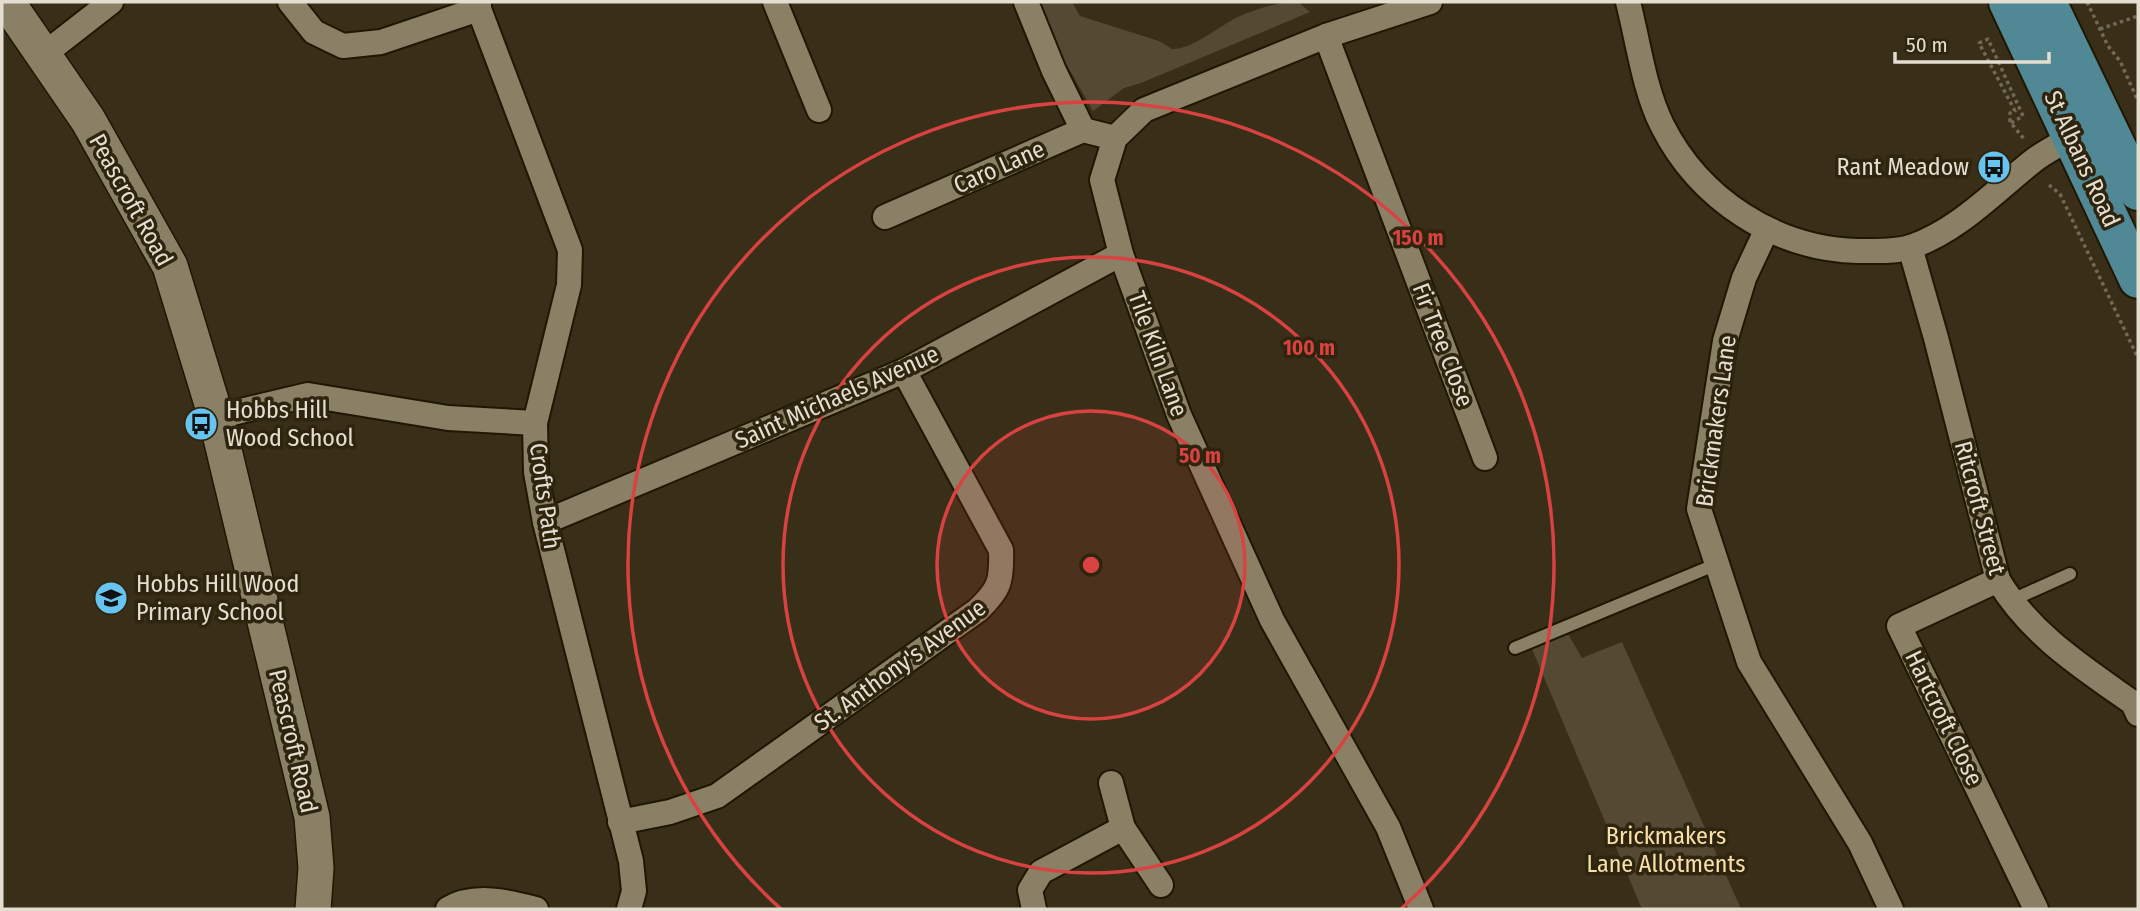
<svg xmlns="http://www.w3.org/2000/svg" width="2140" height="911" font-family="'Fira Sans Condensed',sans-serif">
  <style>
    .green { fill: #544a34 }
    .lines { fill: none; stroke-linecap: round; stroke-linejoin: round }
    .lane-casing { stroke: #201702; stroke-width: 16 }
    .street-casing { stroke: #201702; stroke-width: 28 }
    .secondary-casing { stroke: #201702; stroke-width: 38 }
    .primary-casing { stroke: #201702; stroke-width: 42 }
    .path { stroke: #726a56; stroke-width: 3.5; stroke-dasharray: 3.5 3.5; stroke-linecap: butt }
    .lane { stroke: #8a8066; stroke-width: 12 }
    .street { stroke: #8a8066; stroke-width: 24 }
    .secondary { stroke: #8a8066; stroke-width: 35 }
    .primary { stroke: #508895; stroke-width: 38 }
    .ring { fill: none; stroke: #d84341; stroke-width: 3.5 }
    .labels { text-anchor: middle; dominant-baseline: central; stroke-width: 7; stroke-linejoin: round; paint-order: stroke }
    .street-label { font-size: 24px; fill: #e4ded1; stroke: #2f250e }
    .poi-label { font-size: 24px; fill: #e4ded1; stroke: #2f250e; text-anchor: start }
    .park-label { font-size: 24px; fill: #f7e0aa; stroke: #2f250e }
    .centre { fill: #d84341; stroke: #2f250e; stroke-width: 3.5 }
    .ring-label { font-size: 21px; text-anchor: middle; font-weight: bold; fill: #d84341; stroke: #2f250e; stroke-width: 7; stroke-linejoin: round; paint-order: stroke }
  </style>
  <rect width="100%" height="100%" fill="#392f18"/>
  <g class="green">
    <path d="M 1040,2 L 1072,2 L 1080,16 L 1159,41 L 1172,49 C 1192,50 1219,26 1238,17 C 1256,9 1278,2 1298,2 L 1310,12 L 1141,83 L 1124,88 L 1093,111 L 1065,62 Z"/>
    <path d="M 1568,634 L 1582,658 L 1622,642 L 1741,909 L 1642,909 L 1532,649 Z"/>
  </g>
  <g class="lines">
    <defs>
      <g id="lane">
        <path d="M 2010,601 L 2070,574"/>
        <path d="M 1515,648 L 1717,564"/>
      </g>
      <g id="street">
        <path d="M 290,2 L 314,32 L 343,46 L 381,42 L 479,9"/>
        <path d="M 479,2 L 479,9 L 570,250 L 569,285 L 535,423 L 536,472 L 545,522 L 631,861 L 634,891 L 629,909"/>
        <path d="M 775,2 L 819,110"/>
        <path d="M 1026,2 L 1054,71 L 1083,130"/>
        <path d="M 1628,2 C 1638,41 1644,89 1662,125 C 1699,199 1775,249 1858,251 C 1875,251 1896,252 1911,247 C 1959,230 1994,192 2033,161 C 2048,149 2067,142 2082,129"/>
        <path d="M 1326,36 L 1485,458"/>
        <path d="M 43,55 L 111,2"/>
        <path d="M 885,217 L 1083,130 L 1115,138"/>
        <path d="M 1767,229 L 1744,278 L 1725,341 L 1699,509 L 1749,662 L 1860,843 L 1891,909"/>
        <path d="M 1910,247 L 1936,338 L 1998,580 C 2030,634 2082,667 2133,703 L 2138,714"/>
        <path d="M 216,417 L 308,395 L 448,418 L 535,423"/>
        <path d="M 545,522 L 904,371 L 1121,254"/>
        <path d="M 1998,580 L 1899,626 L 2036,909"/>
        <path d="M 1111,783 L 1123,828"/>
        <path d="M 620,822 L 670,812 L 717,796 L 978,610 C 1000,589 1002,581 1001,550 L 904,371"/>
        <path d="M 448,909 C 474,893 509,902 536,909"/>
        <path d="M 1034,909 L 1030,890 L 1041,872 L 1123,828 L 1161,885"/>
        <path d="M 1421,909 L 1388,827 L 1272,620 L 1179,415 L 1121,254 L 1102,180 L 1115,138 L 1144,110 L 1326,36 L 1430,2"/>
      </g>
      <path id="secondary" d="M 7,2 L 88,120 L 170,266 L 216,417 L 312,817 L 316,868 L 313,909"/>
      <g id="primary">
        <path d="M 2008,2 L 2138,279"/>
        <path d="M 2047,2 L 2138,191"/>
      </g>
    </defs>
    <use href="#lane" class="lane-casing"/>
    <use href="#street" class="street-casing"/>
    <use href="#secondary" class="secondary-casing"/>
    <use href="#primary" class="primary-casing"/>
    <g class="path">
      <path d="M 2087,2 L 2108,46 L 2120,61 L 2138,101"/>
      <path d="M 2100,29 L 2138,16"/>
      <path d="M 2011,123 L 2023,116 L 1988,39 L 1979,43 L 2015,111 L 2010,113 L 2010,121 L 2011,123 L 2024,139"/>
      <path d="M 2049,185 L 2060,194 L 2138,358"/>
    </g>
    <use href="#lane" class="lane"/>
    <use href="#street" class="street"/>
    <use href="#secondary" class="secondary"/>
    <use href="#primary" class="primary"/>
  </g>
  <circle cx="1091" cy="565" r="154" fill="#d84341" fill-opacity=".12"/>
  <g class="ring">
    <circle cx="1091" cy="565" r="154"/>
    <circle cx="1091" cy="565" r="308"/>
    <path d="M781 909A463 463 0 1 1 1401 909"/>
  </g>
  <defs>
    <symbol id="bus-disc" viewBox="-11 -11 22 22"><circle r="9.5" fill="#66c4ef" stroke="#2f250e"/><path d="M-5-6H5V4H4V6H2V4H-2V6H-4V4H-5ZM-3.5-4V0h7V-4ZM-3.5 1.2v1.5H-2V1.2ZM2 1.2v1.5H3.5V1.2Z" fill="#111"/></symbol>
    <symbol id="school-disc" viewBox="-11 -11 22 22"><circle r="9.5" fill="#66c4ef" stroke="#2f250e"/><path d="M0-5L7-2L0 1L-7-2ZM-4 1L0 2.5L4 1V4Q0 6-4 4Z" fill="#111"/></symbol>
  </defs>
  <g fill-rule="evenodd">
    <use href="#bus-disc" x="1975" y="148" width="38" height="38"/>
    <use href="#bus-disc" x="182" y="405" width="38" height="38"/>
    <use href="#school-disc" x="92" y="579" width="38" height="38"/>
  </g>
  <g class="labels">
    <g class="street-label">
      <text transform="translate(2082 159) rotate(65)">St Albans Road</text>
      <text transform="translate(999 167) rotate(-24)">Caro Lane</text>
      <text transform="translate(131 200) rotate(61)">Peascroft Road</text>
      <text transform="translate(1443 345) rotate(69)">Fir Tree Close</text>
      <text transform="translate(1158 354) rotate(70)">Tile Kiln Lane</text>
      <text transform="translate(837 397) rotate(-24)">Saint Michaels Avenue</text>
      <text transform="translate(1716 421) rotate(-82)">Brickmakers Lane</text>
      <text transform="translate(545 496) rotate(82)">Crofts Path</text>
      <text transform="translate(1980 508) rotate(75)">Ritcroft Street</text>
      <text transform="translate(900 665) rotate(-36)">St. Anthony's Avenue</text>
      <text transform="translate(1944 718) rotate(64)">Hartcroft Close</text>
      <text transform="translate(293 741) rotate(77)">Peascroft Road</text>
    </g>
    <g class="poi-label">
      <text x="1969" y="167" text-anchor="end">Rant Meadow</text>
      <text x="226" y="410">Hobbs Hill<tspan x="226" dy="28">Wood School</tspan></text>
      <text x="136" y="584">Hobbs Hill Wood<tspan x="136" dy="28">Primary School</tspan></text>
    </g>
    <g class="park-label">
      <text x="1666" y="836">Brickmakers<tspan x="1666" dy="28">Lane Allotments</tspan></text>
    </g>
  </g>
  <circle cx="1091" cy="565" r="10" class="centre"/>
  <g class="ring-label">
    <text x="1418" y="245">150 m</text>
    <text x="1309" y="355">100 m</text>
    <text x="1200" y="463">50 m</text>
  </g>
  <rect width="2140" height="911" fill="none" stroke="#e4ded1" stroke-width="7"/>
  <path d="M1895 52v10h154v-10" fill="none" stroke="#e4ded1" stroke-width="3.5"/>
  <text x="1906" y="52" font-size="21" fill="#e4ded1" stroke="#2f250e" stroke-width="5" paint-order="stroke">50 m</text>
</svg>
